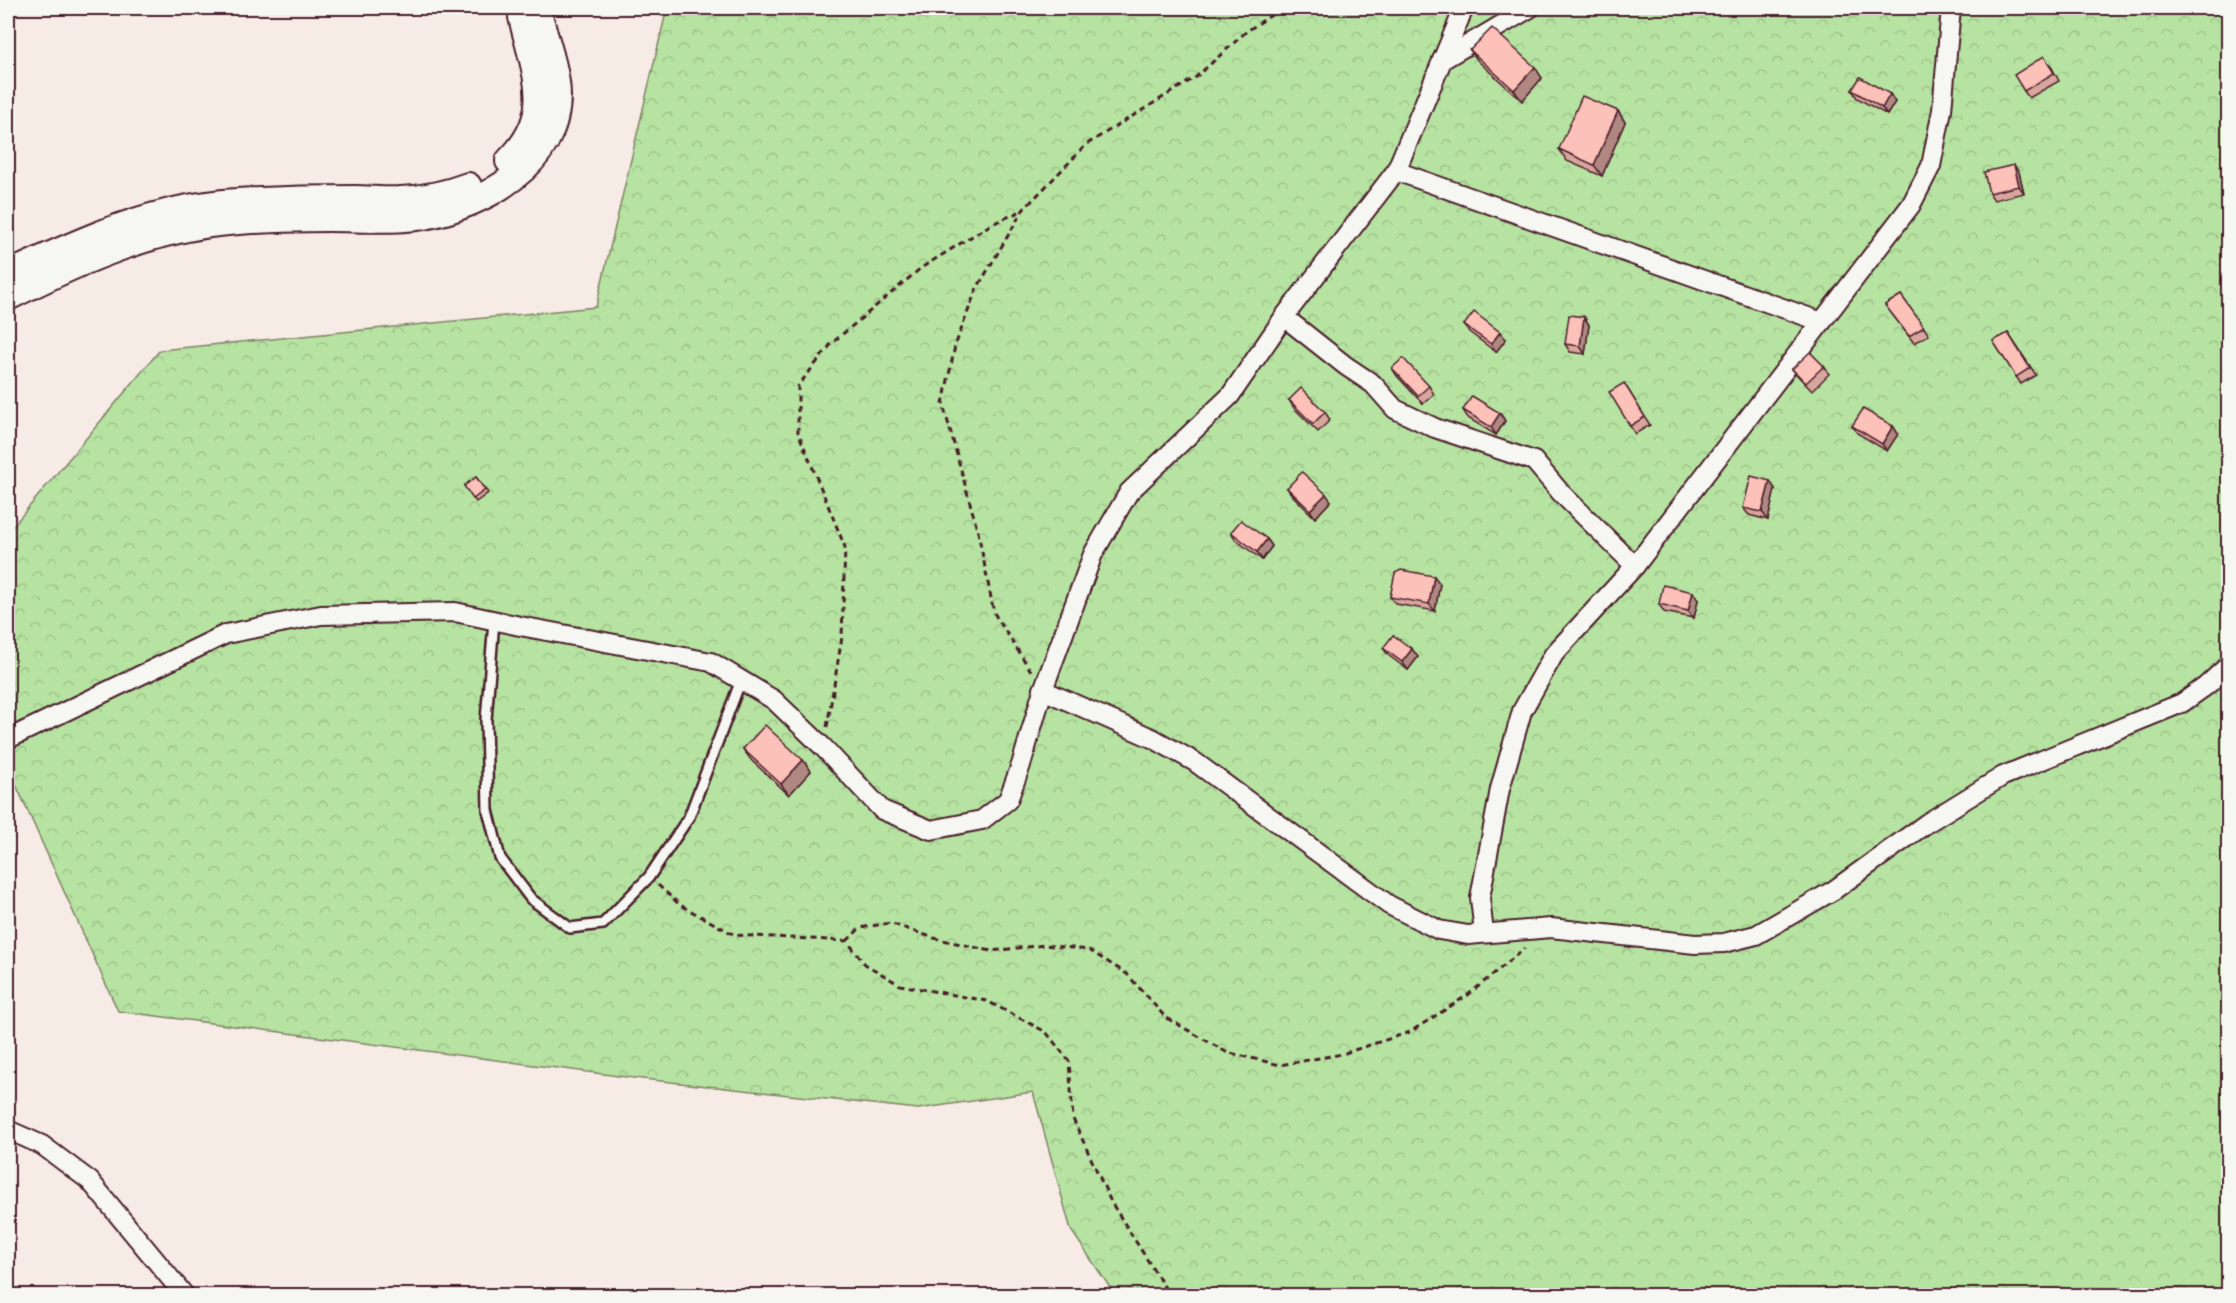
<svg xmlns="http://www.w3.org/2000/svg" width="2236" height="1303" font-family="Itim,sans-serif">
  <style>
    .forest { fill: url(#forest-crowns); stroke: #808166; stroke-width: 1.5 }
    .lines { fill: none; stroke-linecap: round; stroke-linejoin: round }
    .service-casing { stroke: #4a1f2b; stroke-width: 14 }
    .minor-casing { stroke: #4a1f2b; stroke-width: 22 }
    .secondary-casing { stroke: #4a1f2b; stroke-width: 30 }
    .path { stroke: #4a1f2b; stroke-width: 3; stroke-dasharray: 6 4.5; stroke-linecap: butt }
    .service { stroke: #f6f6f2; stroke-width: 9 }
    .minor { stroke: #f6f6f2; stroke-width: 18 }
    .secondary { stroke: #f6f6f2; stroke-width: 26 }
    .wall { fill: #d9a69e; stroke: #4a1f2b; stroke-width: 1.5 }
    .shaded-wall { fill: #b08781; stroke: #4a1f2b; stroke-width: 1.5 }
    .building { fill: #fcc1b8; stroke: #4a1f2b; stroke-width: 1.5 }
  </style>
  <defs>
    <pattern id="forest-crowns" width="20" height="18" patternUnits="userSpaceOnUse" patternTransform="scale(1.5)"><rect width="20" height="18" fill="#b6e3a1"/><path d="M2 6a3 3 0 1 1 6 0M12 15a3 3 0 1 1 6 0" fill="none" stroke="#9ec28b"/></pattern>
  </defs>
  <rect width="100%" height="100%" fill="#f7ebe6"/>
  <filter id="ink" filterUnits="userSpaceOnUse"><feTurbulence type="fractalNoise" baseFrequency=".0167" numOctaves="2"/><feDisplacementMap in="SourceGraphic" scale="12" xChannelSelector="R" yChannelSelector="G"/><feConvolveMatrix kernelMatrix="1 2 1 2 8 2 1 2 1" color-interpolation-filters="sRGB"/></filter>
  <g filter="url(#ink)">
    <path class="forest" d="M 667,8 L 2228,8 L 2228,1295 L 1115,1295 L 1071,1230 L 1033,1092 L 918,1109 L 634,1078 L 118,1011 L 8,767 L 8,532 L 160,350 L 596,307 Z"/>
    <g class="lines">
      <defs>
        <path id="service" d="M 494,621 L 486,720 L 488,810 L 500,858 L 531,899 L 570,928 L 603,924 L 649,877 L 689,817 L 741,680"/>
        <g id="minor">
          <path d="M 1442,60 L 1530,8"/>
          <path d="M 1396,171 L 1822,322"/>
          <path d="M 1284,317 L 1346,366 L 1373,384 L 1395,409 L 1435,428 L 1534,461 L 1561,493 L 1635,566"/>
          <path d="M 1043,690 L 1154,739 L 1195,762 L 1389,905 L 1439,930 L 1468,935 L 1551,928 L 1695,944 L 1724,943 L 1756,935 L 1834,890 L 1927,823 L 2003,776 L 2182,703 L 2206,686 L 2228,666"/>
          <path d="M 8,739 L 226,634 L 321,615 L 455,612 L 520,626 L 711,662 L 774,700 L 823,747 L 882,810 L 931,830 L 982,820 L 1008,800 L 1021,765 L 1043,690 L 1093,554 L 1129,492 L 1230,396 L 1284,317 L 1396,171 L 1464,8"/>
          <path d="M 1484,933 L 1480,898 L 1500,789 L 1522,711 L 1554,654 L 1635,566 L 1911,205 L 1931,166 L 1942,110 L 1951,8"/>
          <path d="M 8,1130 L 42,1145 L 90,1181 L 185,1296"/>
        </g>
        <g id="secondary">
          <path d="M 509,161 C 557,113 535,74 522,17"/>
          <path d="M 8,275 C 80,241 156,206 237,202 C 276,200 316,199 355,199 C 370,199 386,201 401,200 C 423,199 447,194 468,186"/>
          <path d="M 8,297 C 71,265 140,234 211,224 C 250,219 289,218 329,218 C 360,218 393,221 424,216 C 483,205 557,165 557,96 C 557,69 543,34 537,8"/>
        </g>
      </defs>
      <use href="#service" class="service-casing"/>
      <use href="#minor" class="minor-casing"/>
      <use href="#secondary" class="secondary-casing"/>
      <g class="path">
        <path d="M 1031,671 L 994,613 L 978,532 L 943,404 L 955,346 L 976,290 L 1023,210 L 1087,144 L 1196,77 L 1247,31 L 1282,8"/>
        <path d="M 827,727 L 842,637 L 845,547 L 798,432 L 798,386 L 832,343 L 921,268 L 990,225 L 1021,211"/>
        <path d="M 658,885 L 680,905 L 735,935 L 847,941 L 865,964 L 900,985 L 987,1001 L 1046,1032 L 1069,1061 L 1073,1119 L 1111,1202 L 1170,1296"/>
        <path d="M 847,941 L 860,928 L 890,923 L 934,938 L 991,951 L 1045,945 L 1089,950 L 1127,974 L 1165,1017 L 1226,1052 L 1280,1065 L 1342,1054 L 1410,1032 L 1468,995 L 1525,948"/>
      </g>
      <use href="#service" class="service"/>
      <use href="#minor" class="minor"/>
      <use href="#secondary" class="secondary"/>
    </g>
    <g class="wall">
      <path d="M 1470,50 L 1542,78 L 1522,101 L 1478,61 Z"/>
      <path d="M 2050,64 L 2059,81 L 2029,98 L 2024,91 Z"/>
      <path d="M 1852,90 L 1890,94 L 1895,102 L 1887,115 L 1857,98 Z"/>
      <path d="M 1618,111 L 1625,122 L 1602,176 L 1567,161 L 1559,149 Z"/>
      <path d="M 2019,172 L 2024,193 L 1994,200 L 1989,193 Z"/>
      <path d="M 1901,295 L 1929,335 L 1914,343 L 1885,305 Z"/>
      <path d="M 1584,317 L 1589,325 L 1585,354 L 1570,352 L 1565,344 Z"/>
      <path d="M 1464,325 L 1506,339 L 1496,352 L 1469,332 Z"/>
      <path d="M 2008,333 L 2036,375 L 2021,384 L 1993,341 Z"/>
      <path d="M 1824,366 L 1829,374 L 1812,391 L 1798,376 L 1792,369 Z"/>
      <path d="M 1392,368 L 1429,386 L 1434,394 L 1423,404 L 1397,376 Z"/>
      <path d="M 1624,383 L 1650,425 L 1635,434 L 1630,426 Z"/>
      <path d="M 1289,400 L 1325,412 L 1330,420 L 1318,432 L 1294,408 Z"/>
      <path d="M 1463,410 L 1500,413 L 1505,421 L 1496,435 L 1468,418 Z"/>
      <path d="M 1852,426 L 1893,426 L 1898,434 L 1887,451 L 1857,433 Z"/>
      <path d="M 476,477 L 488,493 L 476,502 L 464,486 Z"/>
      <path d="M 1287,488 L 1331,501 L 1315,518 L 1292,495 Z"/>
      <path d="M 1775,489 L 1768,520 L 1749,515 L 1743,508 Z"/>
      <path d="M 1231,532 L 1267,539 L 1272,546 L 1262,560 L 1236,540 Z"/>
      <path d="M 1440,584 L 1435,611 L 1396,604 L 1390,597 Z"/>
      <path d="M 1698,600 L 1694,618 L 1664,612 L 1659,604 Z"/>
      <path d="M 1383,648 L 1412,649 L 1418,657 L 1408,670 L 1388,655 Z"/>
      <path d="M 743,749 L 803,760 L 811,771 L 789,795 L 751,760 Z"/>
    </g>
    <g class="shaded-wall">
      <path d="M 1535,67 L 1542,78 L 1522,101 L 1514,90 Z"/>
      <path d="M 1890,94 L 1895,102 L 1887,115 L 1882,108 Z"/>
      <path d="M 1618,111 L 1625,122 L 1602,176 L 1594,165 Z"/>
      <path d="M 2014,165 L 2019,172 L 2024,193 L 2019,186 Z"/>
      <path d="M 1584,317 L 1589,325 L 1585,354 L 1580,346 Z"/>
      <path d="M 1500,332 L 1506,339 L 1496,352 L 1491,344 Z"/>
      <path d="M 1500,413 L 1505,421 L 1496,435 L 1491,427 Z"/>
      <path d="M 1893,426 L 1898,434 L 1887,451 L 1882,444 Z"/>
      <path d="M 1770,481 L 1775,489 L 1768,520 L 1762,512 Z"/>
      <path d="M 1326,494 L 1331,501 L 1315,518 L 1310,510 Z"/>
      <path d="M 1267,539 L 1272,546 L 1262,560 L 1257,552 Z"/>
      <path d="M 1434,576 L 1440,584 L 1435,611 L 1429,604 Z"/>
      <path d="M 1693,592 L 1698,600 L 1694,618 L 1688,611 Z"/>
      <path d="M 1412,649 L 1418,657 L 1408,670 L 1402,662 Z"/>
      <path d="M 803,760 L 811,771 L 789,795 L 781,784 Z"/>
    </g>
    <g class="building">
      <path d="M 1492,28 L 1535,67 L 1514,90 L 1470,50 Z"/>
      <path d="M 2044,56 L 2054,73 L 2024,91 L 2014,75 Z"/>
      <path d="M 2229,70 L 2229,78 L 2225,72 Z"/>
      <path d="M 1860,77 L 1890,94 L 1882,108 L 1852,90 Z"/>
      <path d="M 1582,96 L 1618,111 L 1594,165 L 1559,149 Z"/>
      <path d="M 2014,165 L 2019,186 L 1989,193 L 1984,172 Z"/>
      <path d="M 1901,295 L 1924,327 L 1909,336 L 1885,305 Z"/>
      <path d="M 1474,312 L 1500,332 L 1491,344 L 1464,325 Z"/>
      <path d="M 1569,315 L 1584,317 L 1580,346 L 1565,344 Z"/>
      <path d="M 2008,333 L 2030,368 L 2016,377 L 1993,341 Z"/>
      <path d="M 1810,352 L 1824,366 L 1806,383 L 1792,369 Z"/>
      <path d="M 1403,358 L 1429,386 L 1418,396 L 1392,368 Z"/>
      <path d="M 1624,383 L 1645,417 L 1630,426 L 1609,392 Z"/>
      <path d="M 1301,388 L 1325,412 L 1313,424 L 1289,400 Z"/>
      <path d="M 1472,396 L 1500,413 L 1491,427 L 1463,410 Z"/>
      <path d="M 1863,409 L 1893,426 L 1882,444 L 1852,426 Z"/>
      <path d="M 1302,472 L 1326,494 L 1310,510 L 1287,488 Z"/>
      <path d="M 1751,476 L 1770,481 L 1762,512 L 1743,508 Z"/>
      <path d="M 476,477 L 485,490 L 473,499 L 464,486 Z"/>
      <path d="M 1241,520 L 1267,539 L 1257,552 L 1231,532 Z"/>
      <path d="M 1401,570 L 1434,576 L 1429,604 L 1390,597 L 1395,573 Z"/>
      <path d="M 1663,585 L 1693,592 L 1688,611 L 1659,604 Z"/>
      <path d="M 1393,635 L 1412,649 L 1402,662 L 1383,648 Z"/>
      <path d="M 765,725 L 803,760 L 781,784 L 743,749 Z"/>
    </g>
  </g>
  <rect width="2236" height="1303" fill="none" stroke="#f6f6f2" stroke-width="30"/>
  <rect x="15" y="15" width="2206" height="1273" fill="none" stroke="#4a1f2b" stroke-width="2" filter="url(#ink)"/>
</svg>
